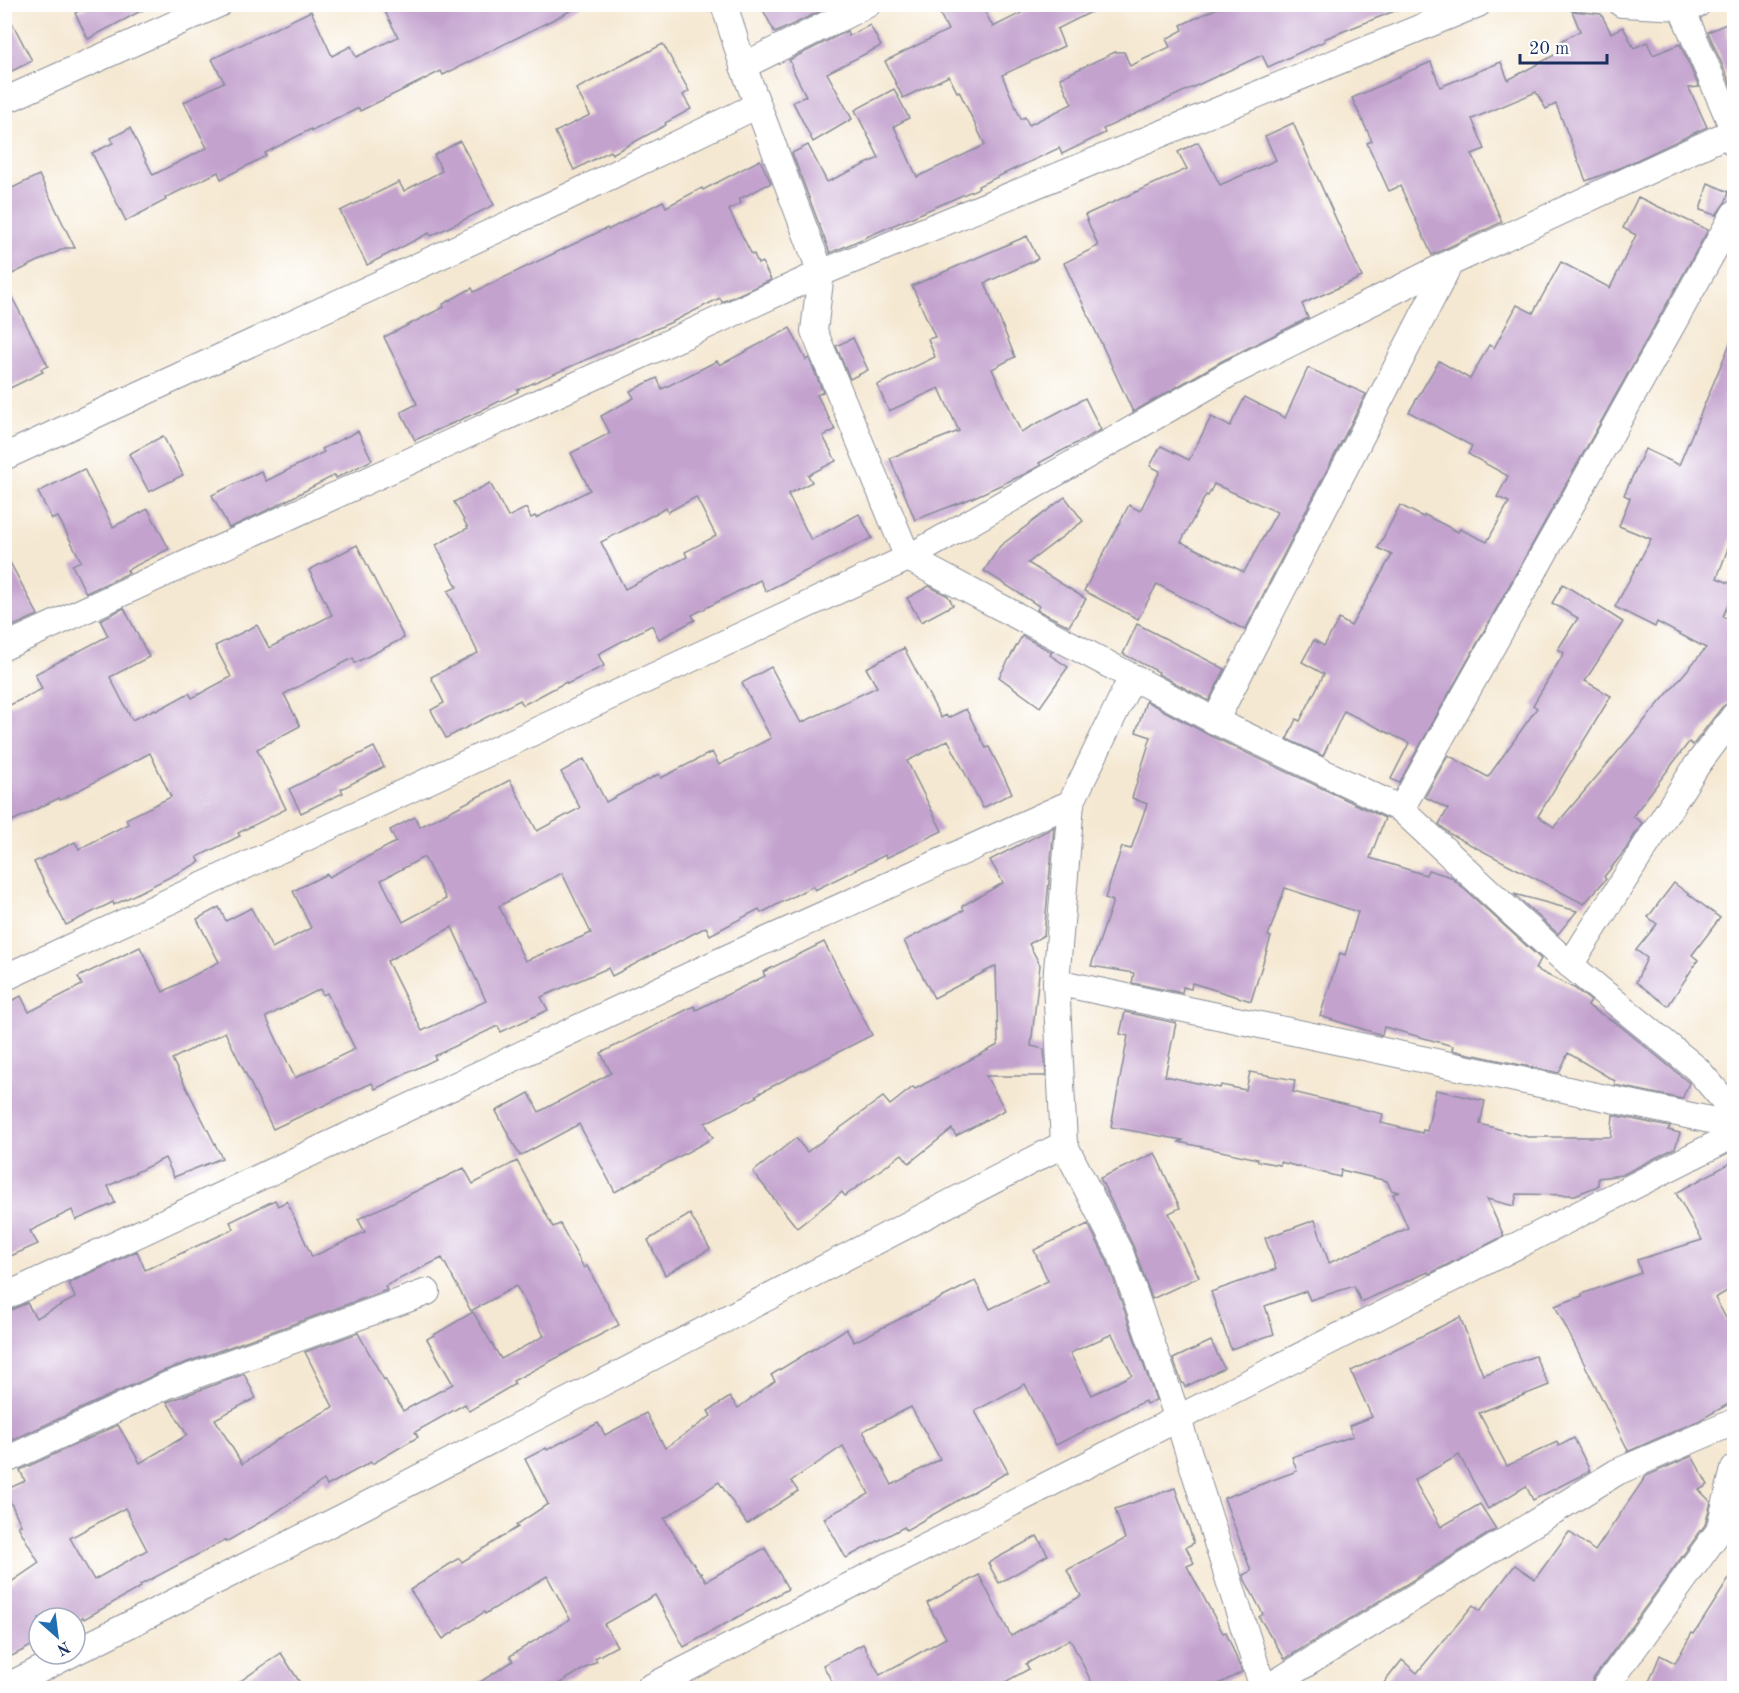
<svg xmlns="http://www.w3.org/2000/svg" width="1739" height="1693" font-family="'Old Standard TT',serif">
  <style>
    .building { fill: #c3a2ce; fill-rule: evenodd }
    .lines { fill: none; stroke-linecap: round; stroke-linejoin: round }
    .street-casing { stroke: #888c98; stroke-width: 28 }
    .street { stroke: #fff; stroke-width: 26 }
  </style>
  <rect width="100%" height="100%" fill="#fff"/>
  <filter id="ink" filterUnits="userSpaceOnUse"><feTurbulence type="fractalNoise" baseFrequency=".0167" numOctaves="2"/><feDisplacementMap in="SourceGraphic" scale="12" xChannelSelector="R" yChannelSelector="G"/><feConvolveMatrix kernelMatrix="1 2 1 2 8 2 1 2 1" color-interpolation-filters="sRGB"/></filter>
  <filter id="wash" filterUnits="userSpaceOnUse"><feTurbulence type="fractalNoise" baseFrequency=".008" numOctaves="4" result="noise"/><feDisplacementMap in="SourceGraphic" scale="24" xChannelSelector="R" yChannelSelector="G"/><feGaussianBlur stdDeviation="1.35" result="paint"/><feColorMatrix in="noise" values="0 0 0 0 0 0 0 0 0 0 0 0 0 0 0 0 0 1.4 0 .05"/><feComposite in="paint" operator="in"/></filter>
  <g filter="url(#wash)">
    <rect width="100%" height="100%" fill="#f5e8d2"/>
    <g id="blocks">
      <g class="building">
        <path d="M 93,4 L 154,4 L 88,39 L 75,13 Z"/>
        <path d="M 381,4 L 584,4 L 443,75 L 441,71 L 360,111 L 359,108 L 312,131 L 311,129 L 265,153 L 266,156 L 221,179 L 218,172 L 165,198 L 166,200 L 126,221 L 92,153 L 113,143 L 111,138 L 130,128 L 153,175 L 207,148 L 184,102 L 224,82 L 212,59 L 311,11 L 332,56 L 351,46 L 356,57 L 398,37 Z"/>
        <path d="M 760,4 L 833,4 L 833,5 L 775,33 Z"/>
        <path d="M 935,4 L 981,4 L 993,27 L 1039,4 L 1107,4 L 1057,29 L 1064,46 L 1002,75 L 1021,119 L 1025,117 L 1029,125 L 1072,104 L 1060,78 L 1115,52 L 1124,52 L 1130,66 L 1170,47 L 1166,39 L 1183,30 L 1181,25 L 1226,4 L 1407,6 L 1324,39 L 1325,41 L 1268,67 L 1262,55 L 1103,129 L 1105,133 L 1062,154 L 1059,148 L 978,186 L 979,188 L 830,253 L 792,153 L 808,145 L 827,182 L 879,158 L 855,110 L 894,89 L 909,118 L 894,126 L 917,177 L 985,145 L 959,91 L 957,92 L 949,76 L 903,98 L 885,61 L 948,30 Z"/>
        <path d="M 4,7 L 32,61 L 4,75 Z"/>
        <path d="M 1572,11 L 1601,14 L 1611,33 L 1623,27 L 1634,48 L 1647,42 L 1653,55 L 1680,44 L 1699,87 L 1689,88 L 1707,127 L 1620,168 L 1586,181 L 1556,104 L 1546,109 L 1536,92 L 1472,119 L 1485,149 L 1472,154 L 1502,222 L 1432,255 L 1400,186 L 1389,191 L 1367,143 L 1372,141 L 1352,98 L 1399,77 L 1398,76 L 1431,62 L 1440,87 L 1501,62 L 1508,80 L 1564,50 L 1559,42 L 1580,31 Z"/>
        <path d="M 1726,24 L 1734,78 L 1734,85 L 1731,85 L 1708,32 Z"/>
        <path d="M 870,25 L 881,46 L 827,73 L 852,119 L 813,142 L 793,102 L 806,96 L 791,66 L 792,65 L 789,60 L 847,31 L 849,36 Z"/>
        <path d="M 663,44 L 689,91 L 683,95 L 691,109 L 665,123 L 666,125 L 612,154 L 610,151 L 574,170 L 555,132 L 590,115 L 576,89 Z"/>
        <path d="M 1293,123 L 1362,277 L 1302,304 L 1308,318 L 1222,361 L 1133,412 L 1064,263 L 1098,246 L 1085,215 L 1187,169 L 1178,152 L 1198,142 L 1220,185 L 1276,160 L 1265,136 Z"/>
        <path d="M 460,141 L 494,205 L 431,236 L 429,233 L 367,265 L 340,211 L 399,182 L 404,191 L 442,171 L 434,155 Z"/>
        <path d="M 760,160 L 771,183 L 739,199 L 741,203 L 729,210 L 752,255 L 754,254 L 758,264 L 762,262 L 771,280 L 722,302 L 720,298 L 674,321 L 517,390 L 518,392 L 480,411 L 415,440 L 401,412 L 417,404 L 384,337 L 444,307 L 443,304 L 472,288 L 474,292 L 607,228 L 608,230 L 663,201 L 666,207 L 702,188 L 703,190 Z"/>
        <path d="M 39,175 L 75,248 L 65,248 L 4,278 L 4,192 Z"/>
        <path d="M 1708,183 L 1729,192 L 1726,201 L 1716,215 L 1700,210 Z"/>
        <path d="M 1638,197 L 1708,230 L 1399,783 L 1391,779 L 1409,743 L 1344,711 L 1323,756 L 1287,739 L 1296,719 L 1300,721 L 1324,674 L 1302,662 L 1314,640 L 1324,646 L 1339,619 L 1351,626 L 1392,555 L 1378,548 L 1400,505 L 1423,517 L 1425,515 L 1458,532 L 1460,529 L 1487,542 L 1509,502 L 1497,497 L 1508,476 L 1468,454 L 1472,446 L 1409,412 L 1439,361 L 1470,379 L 1489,345 L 1494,348 L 1517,305 L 1533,313 L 1561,262 L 1610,288 L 1636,235 L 1623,228 Z"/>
        <path d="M 1027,236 L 1038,259 L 985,283 L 1015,357 L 992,369 L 1021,432 L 1085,398 L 1101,430 L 1039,463 L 1041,465 L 1025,474 L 972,498 L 915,520 L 890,458 L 959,431 L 939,388 L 889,411 L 877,385 L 935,357 L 928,339 L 935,337 L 912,286 Z"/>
        <path d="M 4,282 L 48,366 L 41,369 L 43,372 L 4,391 Z"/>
        <path d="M 790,328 L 806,360 L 809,358 L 823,392 L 817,395 L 835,430 L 823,436 L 836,461 L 808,475 L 812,482 L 788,494 L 811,540 L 859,514 L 872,538 L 766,591 L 760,580 L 692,615 L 695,620 L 659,639 L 652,625 L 598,654 L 604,666 L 567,684 L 566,682 L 523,705 L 520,700 L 446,738 L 431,710 L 444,703 L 431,677 L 478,653 L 448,591 L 457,587 L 436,545 L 468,528 L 454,502 L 490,483 L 508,517 L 526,508 L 531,518 L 535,516 L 536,518 L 590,490 L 571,453 L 610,433 L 601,416 L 634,398 L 630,391 L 657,378 L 662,389 L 717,361 L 720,365 ZM 696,497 L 716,536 L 685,552 L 687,557 L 625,589 L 601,542 L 666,508 L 668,512 Z"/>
        <path d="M 1734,334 L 1734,532 L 1717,578 L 1734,585 L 1734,590 L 1723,616 L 1734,624 L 1734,699 L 1722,707 L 1693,745 L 1689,742 L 1633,816 L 1642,823 L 1626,849 L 1604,877 L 1606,879 L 1584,904 L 1450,834 L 1439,824 L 1448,809 L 1425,797 L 1448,755 L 1488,777 L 1537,708 L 1533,705 L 1564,653 L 1558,649 L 1578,618 L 1552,603 L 1563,584 L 1623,622 L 1585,681 L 1611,696 L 1538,816 L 1554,827 L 1706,648 L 1657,622 L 1655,627 L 1615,607 L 1651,539 L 1619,526 L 1630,498 L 1624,495 L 1645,449 L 1679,465 Z"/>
        <path d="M 853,338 L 868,370 L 850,379 L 836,346 Z"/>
        <path d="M 1308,368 L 1366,394 L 1245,630 L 1157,584 L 1138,619 L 1084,591 L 1129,505 L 1140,511 L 1160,471 L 1150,466 L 1161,446 L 1189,460 L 1211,417 L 1230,426 L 1245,397 L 1285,418 ZM 1214,484 L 1277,512 L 1244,572 L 1181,542 L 1206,495 L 1208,496 Z"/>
        <path d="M 358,431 L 372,460 L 336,478 L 335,475 L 274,507 L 229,528 L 212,495 L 261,471 L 266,481 L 324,452 L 322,449 Z"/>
        <path d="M 163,436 L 183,475 L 149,492 L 129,454 Z"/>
        <path d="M 84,469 L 113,527 L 148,509 L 169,549 L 127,570 L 129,573 L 86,593 L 72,565 L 81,561 L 58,517 L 52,519 L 38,492 Z"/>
        <path d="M 1065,497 L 1083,521 L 1028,563 L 1086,599 L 1069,626 L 1037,610 L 1039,606 L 984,571 L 1000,546 Z"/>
        <path d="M 357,545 L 404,638 L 355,663 L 353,658 L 284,694 L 300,726 L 257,749 L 286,809 L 238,833 L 240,836 L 197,857 L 200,862 L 114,905 L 113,902 L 66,925 L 34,862 L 75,842 L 79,849 L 128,824 L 126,819 L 171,797 L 150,753 L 60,800 L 59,798 L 4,825 L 4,708 L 42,689 L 35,674 L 108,636 L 100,620 L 124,608 L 149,657 L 110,677 L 132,720 L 155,709 L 156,711 L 189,693 L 192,698 L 231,677 L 215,646 L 257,625 L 269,648 L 332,615 L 309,570 Z"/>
        <path d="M 4,551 L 38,615 L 4,630 Z"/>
        <path d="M 929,586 L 948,596 L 953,605 L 921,622 L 907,598 Z"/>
        <path d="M 1137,624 L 1225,669 L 1209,701 L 1158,674 L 1159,672 L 1123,654 Z"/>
        <path d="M 1022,636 L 1052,652 L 1050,655 L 1068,667 L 1040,707 L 999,677 Z"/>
        <path d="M 904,648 L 941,718 L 946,715 L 948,718 L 966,709 L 986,748 L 989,747 L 1012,793 L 983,808 L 948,740 L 907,761 L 942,831 L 886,858 L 885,855 L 815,890 L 813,886 L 761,913 L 759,909 L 710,935 L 706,927 L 612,976 L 608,968 L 541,997 L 548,1010 L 501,1032 L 498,1026 L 434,1056 L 436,1059 L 375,1089 L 372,1083 L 273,1129 L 225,1032 L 172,1059 L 222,1158 L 174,1177 L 165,1158 L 108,1186 L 115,1203 L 76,1220 L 72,1210 L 30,1231 L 38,1244 L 4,1259 L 4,1005 L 21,996 L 29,1012 L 82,985 L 78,977 L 140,947 L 163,992 L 219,962 L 197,919 L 219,907 L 226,921 L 251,908 L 272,948 L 311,928 L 293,891 L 327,874 L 329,877 L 396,842 L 390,830 L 415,817 L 420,827 L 510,780 L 537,831 L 580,808 L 561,772 L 584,759 L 606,802 L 659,774 L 661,778 L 712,752 L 719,765 L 771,738 L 742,683 L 771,667 L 801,723 L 877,687 L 866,668 ZM 424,857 L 446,899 L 403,922 L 381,880 ZM 562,873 L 591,933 L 525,961 L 499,906 ZM 452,927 L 486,1001 L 422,1031 L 387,961 ZM 320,989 L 323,995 L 327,993 L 355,1049 L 295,1078 L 266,1017 Z"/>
        <path d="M 1146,701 L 1209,735 L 1385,818 L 1370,858 L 1426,875 L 1428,870 L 1451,877 L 1541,959 L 1535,969 L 1574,988 L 1591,1001 L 1588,1006 L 1619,1025 L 1686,1080 L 1689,1083 L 1682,1099 L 1615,1085 L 1615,1081 L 1568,1053 L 1559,1073 L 1460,1052 L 1452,1050 L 1453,1046 L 1384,1027 L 1382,1035 L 1320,1016 L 1340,953 L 1345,955 L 1358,912 L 1285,888 L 1268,936 L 1271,937 L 1251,1001 L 1192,983 L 1191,989 L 1183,987 L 1182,993 L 1132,983 L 1134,973 L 1091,966 L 1113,901 L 1105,898 L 1122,847 L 1131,849 L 1147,804 L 1132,798 L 1151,737 L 1136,732 Z"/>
        <path d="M 374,747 L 384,767 L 341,789 L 343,793 L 301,813 L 289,789 Z"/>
        <path d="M 1054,827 L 1044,935 L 1029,944 L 1040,965 L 1031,1046 L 1044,1049 L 1046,1076 L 986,1076 L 1005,1110 L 956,1136 L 952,1129 L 909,1163 L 902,1154 L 845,1196 L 842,1192 L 797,1228 L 753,1172 L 796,1138 L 807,1152 L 883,1097 L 890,1105 L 913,1087 L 915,1089 L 998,1045 L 996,966 L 934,998 L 904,941 L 964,910 L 962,906 L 1003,883 L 990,860 Z"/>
        <path d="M 1674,883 L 1720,918 L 1692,955 L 1698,960 L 1668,1006 L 1636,982 L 1647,958 L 1636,950 L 1657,924 L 1648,917 Z"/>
        <path d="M 1514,894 L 1577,911 L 1558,934 Z"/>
        <path d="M 824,942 L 872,1035 L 795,1074 L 756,1095 L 757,1097 L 705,1123 L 713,1138 L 615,1192 L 579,1124 L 520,1156 L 496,1111 L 529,1093 L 539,1112 L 611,1073 L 601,1053 L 694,1006 L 696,1010 L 765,976 L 763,972 Z"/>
        <path d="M 1125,1012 L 1176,1023 L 1165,1076 L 1220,1088 L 1221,1085 L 1246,1090 L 1250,1072 L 1295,1080 L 1293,1092 L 1383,1114 L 1381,1123 L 1422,1133 L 1423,1130 L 1427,1131 L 1436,1090 L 1485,1101 L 1480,1124 L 1528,1137 L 1611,1137 L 1613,1115 L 1670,1127 L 1668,1130 L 1680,1133 L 1675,1148 L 1622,1175 L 1598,1178 L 1598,1186 L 1575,1195 L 1517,1194 L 1514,1206 L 1487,1199 L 1504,1236 L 1429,1274 L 1428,1272 L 1361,1302 L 1354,1286 L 1310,1300 L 1306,1291 L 1265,1306 L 1274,1334 L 1231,1349 L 1211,1292 L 1276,1269 L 1265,1238 L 1315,1220 L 1329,1263 L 1408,1228 L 1393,1194 L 1399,1192 L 1391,1190 L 1387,1181 L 1341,1170 L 1340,1177 L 1280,1162 L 1280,1165 L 1258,1161 L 1258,1159 L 1179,1142 L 1183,1140 L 1111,1127 L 1128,1036 L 1120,1034 Z"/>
        <path d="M 1155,1153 L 1180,1208 L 1169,1213 L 1199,1277 L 1152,1299 L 1134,1248 L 1100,1178 Z"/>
        <path d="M 517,1161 L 553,1227 L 560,1224 L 584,1268 L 587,1266 L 619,1325 L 513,1381 L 515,1384 L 469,1411 L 465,1404 L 415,1432 L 418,1437 L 372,1464 L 371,1462 L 327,1486 L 324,1480 L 269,1517 L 226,1542 L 225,1540 L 140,1585 L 141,1587 L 84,1619 L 83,1617 L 75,1621 L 75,1618 L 39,1618 L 39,1642 L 4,1660 L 4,1587 L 39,1563 L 18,1526 L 21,1525 L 5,1490 L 25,1481 L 20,1470 L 118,1425 L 140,1463 L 187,1435 L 167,1402 L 244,1374 L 256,1398 L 215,1419 L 242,1464 L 295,1428 L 333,1407 L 305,1352 L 358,1333 L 384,1380 L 385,1379 L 403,1411 L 453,1384 L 427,1339 L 473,1312 L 501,1359 L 544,1336 L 516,1286 L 471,1311 L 442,1258 L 385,1286 L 387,1290 L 163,1371 L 6,1443 L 4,1440 L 4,1313 L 27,1303 L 36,1318 L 75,1298 L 69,1283 L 137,1251 L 145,1270 L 234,1229 L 230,1222 L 275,1200 L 278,1206 L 287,1201 L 312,1257 L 365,1232 L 358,1219 L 464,1168 L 473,1184 ZM 125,1508 L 147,1550 L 94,1580 L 70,1538 Z"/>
        <path d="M 1734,1161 L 1734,1287 L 1715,1298 L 1734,1332 L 1734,1401 L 1700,1420 L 1627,1452 L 1628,1450 L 1555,1306 L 1582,1296 L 1582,1294 L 1641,1273 L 1637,1260 L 1702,1240 L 1676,1193 Z"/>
        <path d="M 690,1214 L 710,1249 L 665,1275 L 648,1240 Z"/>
        <path d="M 1088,1224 L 1107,1261 L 1156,1400 L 1146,1404 L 1145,1401 L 1056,1445 L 1025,1384 L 975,1411 L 1008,1472 L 906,1530 L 904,1527 L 846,1558 L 824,1518 L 869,1494 L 843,1446 L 791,1481 L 798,1491 L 747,1524 L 719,1482 L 664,1519 L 700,1574 L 701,1573 L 706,1581 L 765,1548 L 788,1589 L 684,1647 L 655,1595 L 604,1624 L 617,1646 L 595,1658 L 597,1661 L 550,1689 L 469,1689 L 513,1661 L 510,1656 L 570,1619 L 547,1576 L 485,1614 L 484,1612 L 443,1639 L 410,1590 L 459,1558 L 462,1562 L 518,1527 L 516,1525 L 548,1504 L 525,1459 L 546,1448 L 547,1450 L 598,1423 L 605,1435 L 646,1413 L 665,1448 L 711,1416 L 708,1411 L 730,1397 L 738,1408 L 775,1381 L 771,1375 L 846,1329 L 854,1342 L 975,1281 L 990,1309 L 1048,1281 L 1034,1250 ZM 1112,1334 L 1132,1375 L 1092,1395 L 1070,1353 ZM 911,1407 L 940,1459 L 892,1485 L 863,1431 Z"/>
        <path d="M 1460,1317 L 1483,1375 L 1535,1356 L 1549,1385 L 1479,1413 L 1507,1466 L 1557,1442 L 1559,1446 L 1574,1438 L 1590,1471 L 1533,1500 L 1526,1486 L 1488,1509 L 1459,1455 L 1414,1480 L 1441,1527 L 1480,1504 L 1496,1529 L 1285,1659 L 1259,1617 L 1263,1614 L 1245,1580 L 1243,1575 L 1251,1571 L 1224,1498 L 1297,1471 L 1292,1457 L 1353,1436 L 1349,1426 L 1372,1417 L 1351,1371 Z"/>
        <path d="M 1211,1341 L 1224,1368 L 1185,1387 L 1183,1383 L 1182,1383 L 1173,1359 Z"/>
        <path d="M 1692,1456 L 1708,1485 L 1699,1490 L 1711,1502 L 1705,1525 L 1593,1679 L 1590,1689 L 1379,1689 L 1402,1660 L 1417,1673 L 1473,1605 L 1480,1611 L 1515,1565 L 1535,1579 L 1569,1532 L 1595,1551 L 1646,1476 Z"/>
        <path d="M 1175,1488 L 1194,1543 L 1186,1547 L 1194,1563 L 1187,1566 L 1223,1633 L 1226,1632 L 1242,1672 L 1209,1689 L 1095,1689 L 1070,1639 L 1026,1664 L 1029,1669 L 992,1689 L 836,1689 L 823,1665 L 863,1644 L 880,1675 L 946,1638 L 927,1603 L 979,1575 L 1011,1636 L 1081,1596 L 1067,1570 L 1125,1539 L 1115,1509 Z"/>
        <path d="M 1037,1536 L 1048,1555 L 999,1583 L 988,1563 Z"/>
        <path d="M 1734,1571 L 1734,1689 L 1646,1689 L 1660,1655 L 1675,1663 L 1692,1633 L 1694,1634 Z"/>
        <path d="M 281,1653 L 304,1689 L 229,1689 Z"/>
      </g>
    </g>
  </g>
  <g filter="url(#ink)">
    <use href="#blocks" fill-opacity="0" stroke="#888c98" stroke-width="1.5"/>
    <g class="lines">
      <defs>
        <g id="street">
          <path d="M 724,4 L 743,66 L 821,273 L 814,331 L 908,558 L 1215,721 L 1401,809 L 1511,912 L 1570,965 L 1697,1069 L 1734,1112"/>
          <path d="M 1622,4 L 1681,7 L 1697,5"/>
          <path d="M 1681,7 L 1734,131 L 1734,143"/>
          <path d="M 743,66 L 868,4"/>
          <path d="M 4,101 L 219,4"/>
          <path d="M 4,457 L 559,201 L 758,105"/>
          <path d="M 4,647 L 821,273 L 1478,4"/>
          <path d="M 1132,677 L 1071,803 L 1056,982 L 1064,1144 L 1121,1255 L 1178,1419 L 1263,1688"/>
          <path d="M 1215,721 L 1450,263"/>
          <path d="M 1401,809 L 1734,214"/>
          <path d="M 1570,965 L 1697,765 L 1734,716"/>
          <path d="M 4,978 L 908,558 L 1229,374 L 1450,263 L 1734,131"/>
          <path d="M 1056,982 L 1734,1125"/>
          <path d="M 4,1297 L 727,958 L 1071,803"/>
          <path d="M 4,1461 L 168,1385 L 427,1292"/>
          <path d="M 75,1652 L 343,1517 L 1064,1144"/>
          <path d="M 4,1688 L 71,1654"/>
          <path d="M 649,1688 L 1734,1135"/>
          <path d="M 1267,1688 L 1617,1472 L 1734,1422"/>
          <path d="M 1605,1688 L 1719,1531 L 1734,1469"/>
        </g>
      </defs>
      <use href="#street" class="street-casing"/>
      <use href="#street" class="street"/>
    </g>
  </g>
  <rect width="1739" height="1693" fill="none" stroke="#fff" stroke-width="24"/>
  <g transform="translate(57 1636) rotate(152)"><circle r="28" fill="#ffffff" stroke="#a4acbf" stroke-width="1.5"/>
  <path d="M0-4.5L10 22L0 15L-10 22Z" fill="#1f6fb2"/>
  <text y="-9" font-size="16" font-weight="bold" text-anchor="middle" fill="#1b2f5e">N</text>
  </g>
  <path d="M1520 54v9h87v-9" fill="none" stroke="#1b2f5e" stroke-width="3"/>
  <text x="1529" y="54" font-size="18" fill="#1b2f5e" stroke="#ffffff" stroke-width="4.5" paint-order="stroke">20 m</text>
</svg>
